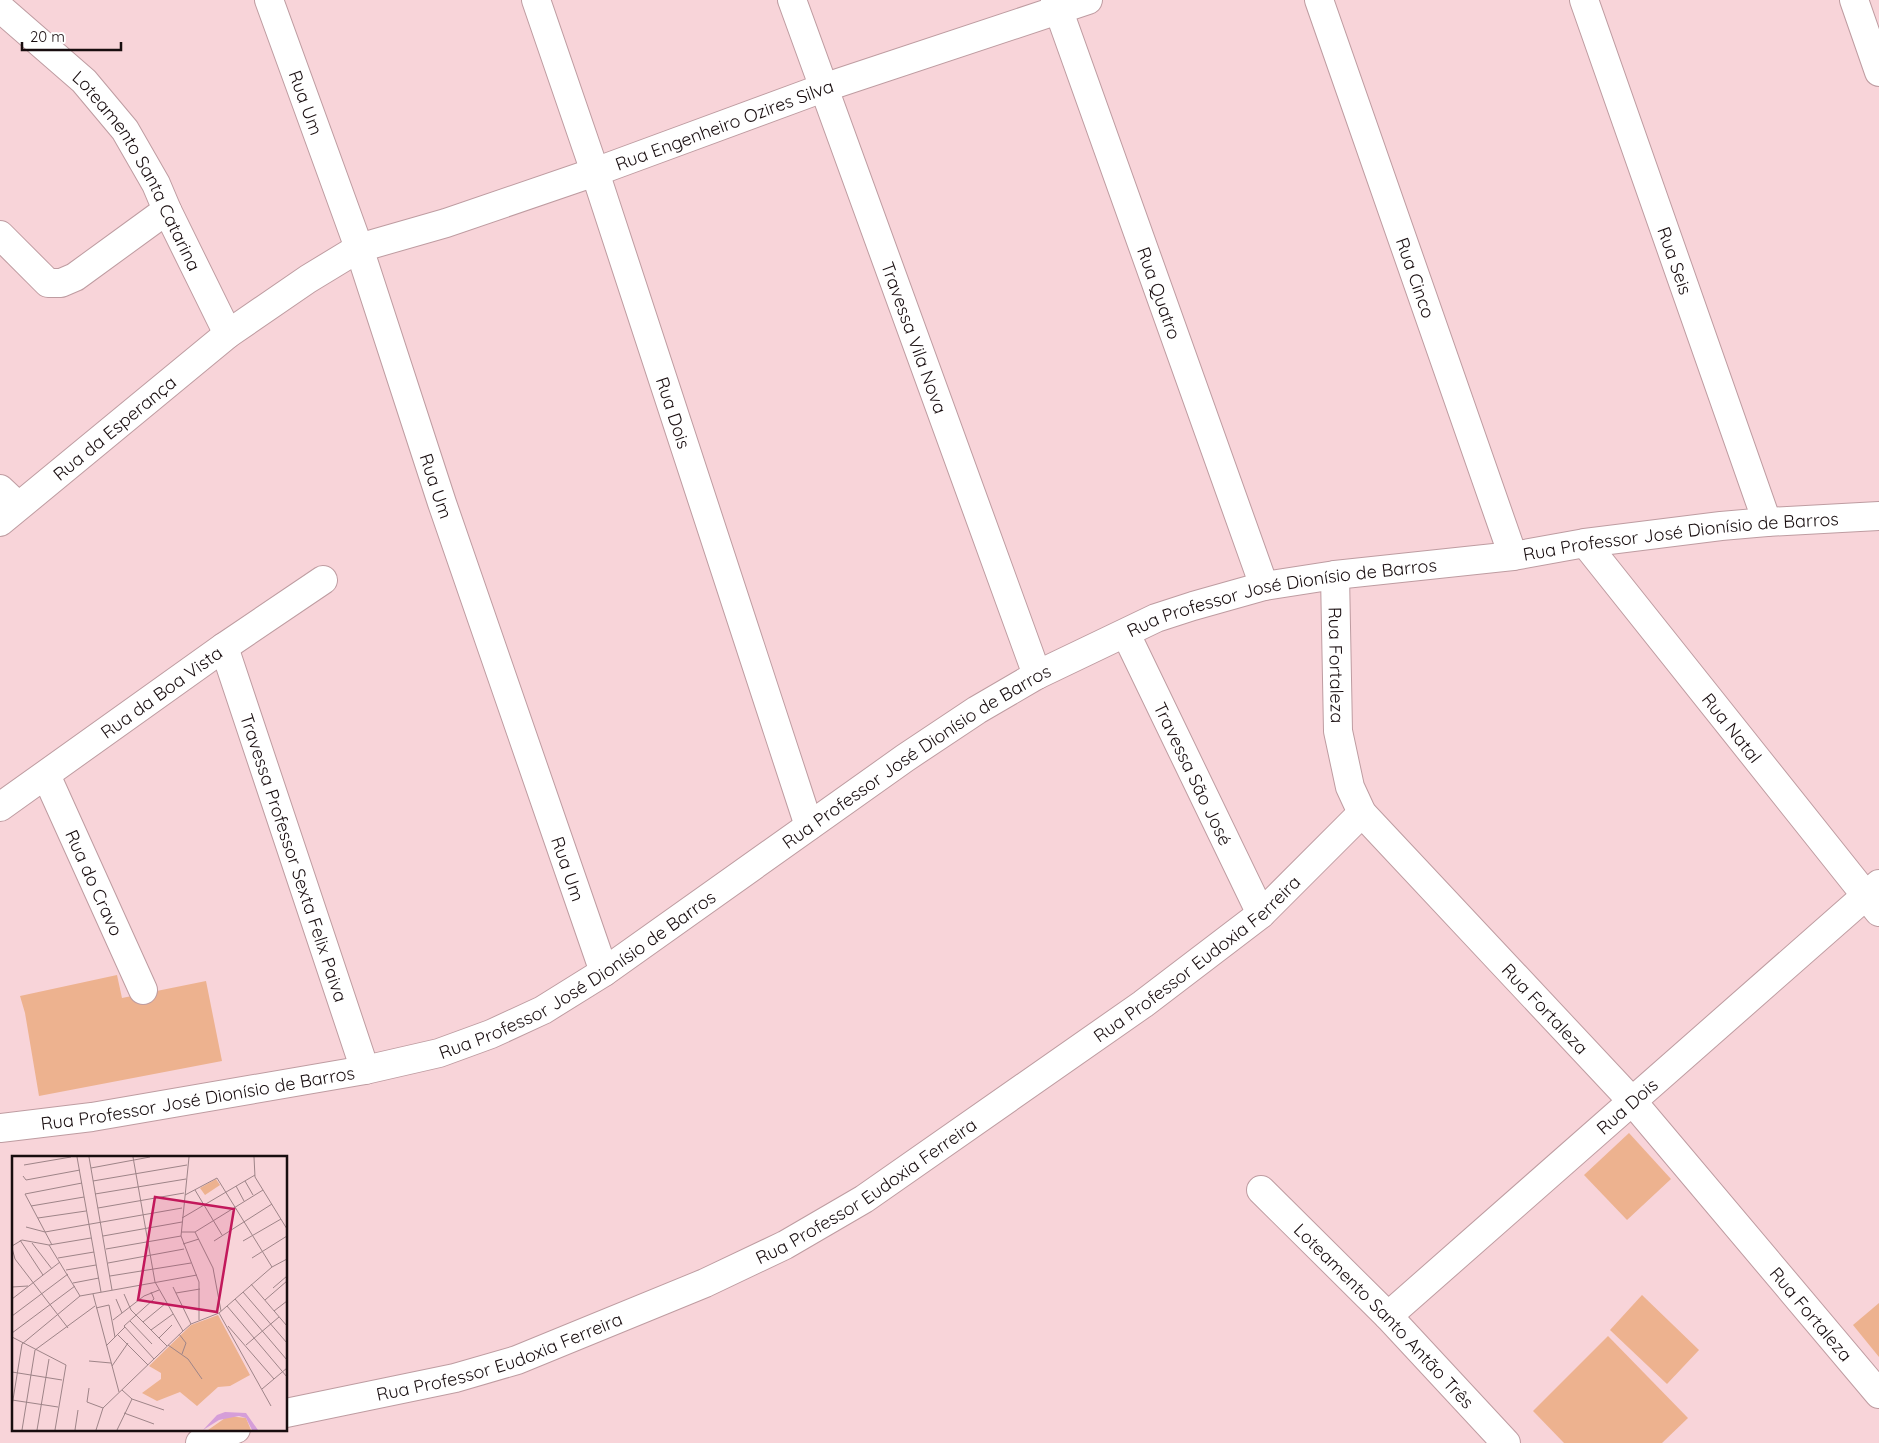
<svg xmlns="http://www.w3.org/2000/svg" width="1879" height="1443" font-family="Quicksand,sans-serif">
  <style>
    .green { fill: #edb28f }
    .lines { fill: none; stroke-linecap: round; stroke-linejoin: round }
    .street-casing { stroke: #be9ca1; stroke-width: 30 }
    .street { stroke: #fff; stroke-width: 28 }
    .labels { text-anchor: middle; dominant-baseline: central; stroke-width: 5; stroke-linejoin: round; paint-order: stroke }
    .street-label { font-size: 18px; fill: #180d0f; stroke: #fff }
    .inset-road { fill: none; stroke: #9e8488; stroke-width: 1 }
    .view { fill: #c2185b; fill-opacity: 0.15; stroke: #c2185b; stroke-width: 2.5 }
    .inset-edge { fill: none; stroke: #180d0f; stroke-width: 2.5 }
  </style>
  <rect width="100%" height="100%" fill="#f8d4d9"/>
  <g class="green">
    <path d="M 117,975 L 122,998 L 206,981 L 222,1061 L 39,1096 L 25,1013 L 20,996 Z"/>
    <path d="M 1629,1133 L 1671,1179 L 1627,1220 L 1584,1175 Z"/>
    <path d="M 1642,1295 L 1699,1350 L 1667,1384 L 1610,1330 Z"/>
    <path d="M 1879,1303 L 1879,1357 L 1853,1325 Z"/>
    <path d="M 1608,1336 L 1688,1418 L 1662,1443 L 1564,1443 L 1533,1411 Z"/>
  </g>
  <g class="lines">
    <defs>
      <g id="street">
        <path id="s1" d="M 269,0 L 359,248 L 442,503 L 604,972"/>
        <path id="s2" d="M 536,0 L 595,172 L 809,826"/>
        <path id="s3" d="M 792,0 L 1037,675"/>
        <path id="s4" d="M 1055,0 L 1264,586"/>
        <path id="s5" d="M 1319,0 L 1513,556"/>
        <path id="s6" d="M 1584,0 L 1767,522"/>
        <path d="M 1854,0 L 1879,72"/>
        <path id="s7" d="M 0,8 L 84,81 L 125,130 L 156,184 L 167,210 L 228,334"/>
        <path d="M 0,235 L 48,283 L 61,283 L 75,277 L 167,210"/>
        <path d="M 0,489 L 18,506"/>
        <path id="s8" d="M 0,522 L 228,334 L 308,279 L 359,248 L 446,223 L 595,172 L 823,88 L 1088,0"/>
        <path id="s9" d="M 1585,543 L 1879,912"/>
        <path id="s10" d="M 1335,575 L 1338,731 L 1350,787 L 1362,813 L 1632,1101 L 1879,1394"/>
        <path id="s11" d="M 1126,634 L 1261,914"/>
        <path id="s12" d="M 224,647 L 365,1070"/>
        <path id="s13" d="M 46,775 L 143,990"/>
        <path id="s14" d="M 0,807 L 224,647 L 323,580"/>
        <path id="s15" d="M 0,1128 L 92,1117 L 365,1070 L 439,1053 L 491,1034 L 543,1010 L 604,972 L 905,758 L 977,710 L 1037,675 L 1156,618 L 1193,606 L 1264,586 L 1335,575 L 1513,556 L 1585,543 L 1721,526 L 1767,522 L 1879,516"/>
        <path id="s16" d="M 1261,1190 L 1388,1316 L 1506,1443"/>
        <path id="s17" d="M 1388,1316 L 1879,884"/>
        <path id="s18" d="M 286,1413 L 455,1378 L 517,1360 L 705,1283 L 785,1245 L 864,1199 L 1143,1004 L 1261,914 L 1362,813"/>
        <path d="M 200,1443 L 236,1429"/>
      </g>
    </defs>
    <use href="#street" class="street-casing"/>
    <use href="#street" class="street"/>
  </g>
  <g class="labels">
    <g class="street-label">
      <text stroke="none"><textPath href="#s1" startOffset="109">Rua Um</textPath></text>
      <text stroke="none"><textPath href="#s8" startOffset="838">Rua Engenheiro Ozires Silva</textPath></text>
      <text stroke="none"><textPath href="#s7" startOffset="216">Loteamento Santa Catarina</textPath></text>
      <text stroke="none"><textPath href="#s6" startOffset="276">Rua Seis</textPath></text>
      <text stroke="none"><textPath href="#s5" startOffset="294">Rua Cinco</textPath></text>
      <text stroke="none"><textPath href="#s4" startOffset="311">Rua Quatro</textPath></text>
      <text stroke="none"><textPath href="#s3" startOffset="359">Travessa Vila Nova</textPath></text>
      <text stroke="none"><textPath href="#s2" startOffset="435">Rua Dois</textPath></text>
      <text stroke="none"><textPath href="#s8" startOffset="148">Rua da Esperança</textPath></text>
      <text stroke="none"><textPath href="#s1" startOffset="514">Rua Um</textPath></text>
      <text stroke="none"><textPath href="#s15" startOffset="1820">Rua Professor José Dionísio de Barros</textPath></text>
      <text stroke="none"><textPath href="#s15" startOffset="1415">Rua Professor José Dionísio de Barros</textPath></text>
      <text stroke="none"><textPath href="#s10" startOffset="90">Rua Fortaleza</textPath></text>
      <text stroke="none"><textPath href="#s14" startOffset="198">Rua da Boa Vista</textPath></text>
      <text stroke="none"><textPath href="#s9" startOffset="236">Rua Natal</textPath></text>
      <text stroke="none"><textPath href="#s15" startOffset="1010">Rua Professor José Dionísio de Barros</textPath></text>
      <text stroke="none"><textPath href="#s11" startOffset="155">Travessa São José</textPath></text>
      <text stroke="none"><textPath href="#s12" startOffset="222">Travessa Professor Sexta Felix Paiva</textPath></text>
      <text stroke="none"><textPath href="#s1" startOffset="919">Rua Um</textPath></text>
      <text stroke="none"><textPath href="#s13" startOffset="118">Rua do Cravo</textPath></text>
      <text stroke="none"><textPath href="#s18" startOffset="1031">Rua Professor Eudoxia Ferreira</textPath></text>
      <text stroke="none"><textPath href="#s15" startOffset="605">Rua Professor José Dionísio de Barros</textPath></text>
      <text stroke="none"><textPath href="#s10" startOffset="510">Rua Fortaleza</textPath></text>
      <text stroke="none"><textPath href="#s15" startOffset="200">Rua Professor José Dionísio de Barros</textPath></text>
      <text stroke="none"><textPath href="#s17" startOffset="318">Rua Dois</textPath></text>
      <text stroke="none"><textPath href="#s18" startOffset="626">Rua Professor Eudoxia Ferreira</textPath></text>
      <text stroke="none"><textPath href="#s10" startOffset="915">Rua Fortaleza</textPath></text>
      <text stroke="none"><textPath href="#s16" startOffset="176">Loteamento Santo Antão Três</textPath></text>
      <text stroke="none"><textPath href="#s18" startOffset="221">Rua Professor Eudoxia Ferreira</textPath></text>
    </g>
  </g>
  <g transform="translate(12 1156)">
    <rect width="275" height="275" fill="#f8d4d9"/>
    <path d="M 204,23 L 208,29 L 193,39 L 188,32 ZM 206,159 L 238,219 L 218,230 L 206,231 L 185,250 L 168,236 L 145,245 L 130,237 L 149,223 L 149,217 L 137,210 L 179,169 ZM 216,260 L 234,262 L 239,274 L 196,274 Z" fill="#edb28f"/>
    <path d="M 213,256 L 234,257 L 246,274 L 240,274 L 234,262 L 227,260 L 207,264 L 191,274 L 205,259 Z" fill="#d59ed9"/>
    <path class="inset-road" d="M 65,1 L 89,136M 77,1 L 100,134M 121,1 L 143,126 L 171,175M 177,1 L 169,80 L 187,126 L 187,164M 242,1 L 243,21 L 275,73M 12,9 L 59,1M 79,12 L 138,1M 11,20 L 14,24 L 68,14M 81,25 L 175,9M 233,25 L 241,39M 224,30 L 232,45M 183,34 L 210,79M 83,38 L 174,23M 173,39 L 205,22 L 260,111 L 275,103M 19,50 L 72,41M 86,52 L 172,37M 26,62 L 74,55M 170,62 L 243,19M 14,71 L 33,76 L 170,52M 169,76 L 183,76 L 251,34M 183,76 L 201,112 L 209,155M 91,80 L 170,66M 8,84 L 31,119M 202,85 L 260,48M 231,85 L 269,63M 20,87 L 40,113M 171,88 L 187,83M 37,89 L 68,140 L 185,119M 40,89 L 13,38 L 70,27M 0,90 L 10,84 L 37,89 L 79,82M 0,92 L 3,103 L 56,172M 94,93 L 169,80M 46,102 L 82,96M 240,102 L 275,80M 96,107 L 172,93M 54,114 L 84,109M 98,120 L 179,107M 61,127 L 87,122M 239,128 L 275,170M 0,131 L 16,130M 161,131 L 179,168M 261,132 L 275,120M 139,136 L 142,143 L 112,170 L 142,203M 231,136 L 275,187M 164,137 L 188,133M 81,138 L 107,236M 112,138 L 119,154 L 155,190M 0,143 L 48,106M 104,143 L 110,157M 223,143 L 275,204M 253,144 L 275,125M 215,150 L 275,221M 84,152 L 97,149 L 103,181M 262,155 L 275,145M 207,157 L 259,250M 0,160 L 56,118M 101,164 L 132,140 L 147,134M 118,165 L 140,188M 131,166 L 154,147M 216,170 L 262,223M 139,174 L 161,158M 0,177 L 63,130M 167,178 L 174,187 L 170,198M 106,179 L 136,209M 0,181 L 54,209 L 43,274M 147,182 L 160,169M 156,189 L 176,203 L 190,223M 234,189 L 267,161M 94,190 L 113,171M 23,194 L 83,150M 77,205 L 99,207M 100,210 L 116,187M 0,216 L 50,224M 77,232 L 75,246 L 91,252M 250,233 L 275,212M 110,234 L 120,243 L 152,254M 0,244 L 46,251M 0,250 L 10,188 L 68,140M 112,257 L 142,268M 10,274 L 23,194M 25,274 L 37,203M 63,274 L 66,254M 84,274 L 91,252 L 171,175 L 179,168 L 207,157 L 260,111M 105,274 L 120,243"/>
    <path class="view" d="M 143,41 L 222,53 L 205,156 L 126,144 Z"/>
    <rect width="275" height="275" class="inset-edge"/>
  </g>
  <path d="M22 42v8h99v-8" fill="none" stroke="#180d0f" stroke-width="2.5"/>
  <text x="30" y="42" font-size="15" fill="#180d0f" stroke="#ffffff" stroke-width="4" paint-order="stroke">20 m</text>
</svg>
